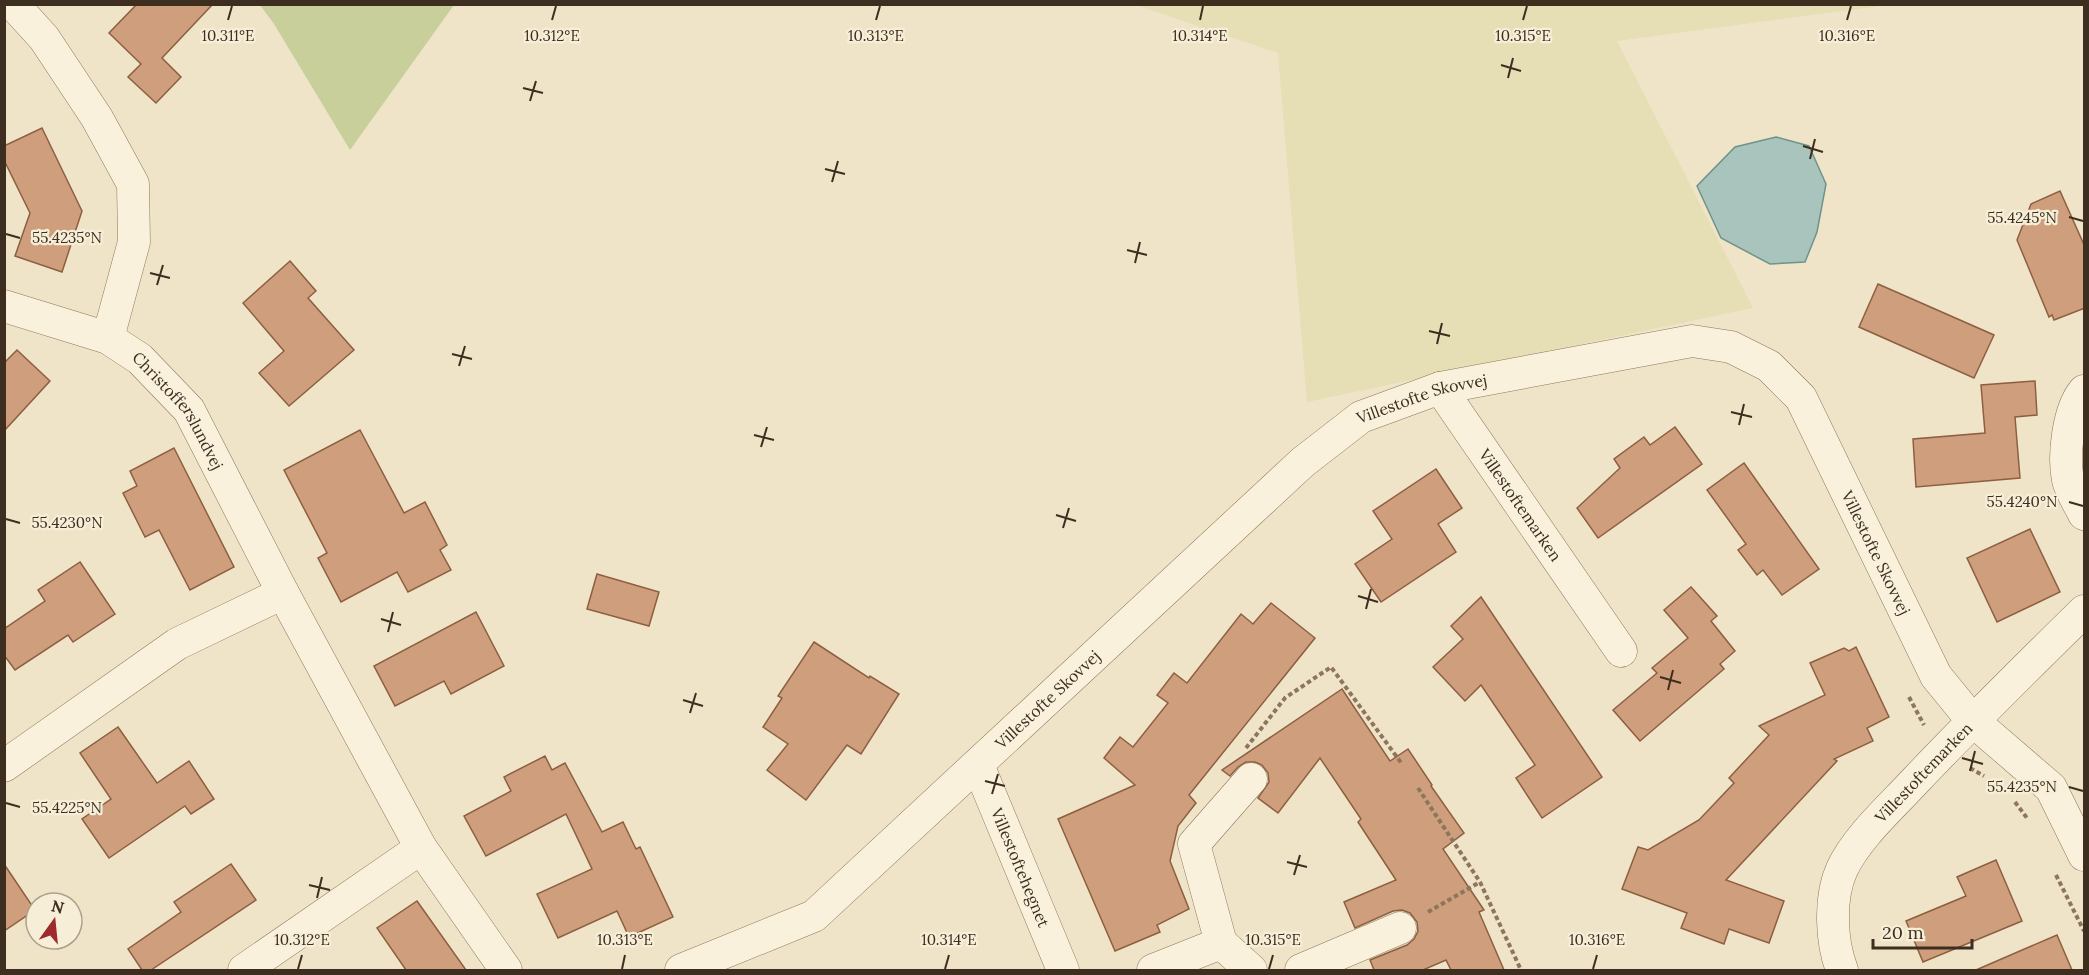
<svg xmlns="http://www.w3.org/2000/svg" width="2089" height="975" font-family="Lora,serif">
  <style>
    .farmland { fill: #e6deb5 }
    .green { fill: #c9cf9b }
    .water { fill: #a9c4bc; stroke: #6f938a; stroke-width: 1.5 }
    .building { fill: #cf9f7d; stroke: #8d5f41; stroke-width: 1.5 }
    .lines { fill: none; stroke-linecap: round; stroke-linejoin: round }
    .minor-casing { stroke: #8d765c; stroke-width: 33 }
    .path { stroke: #8d765c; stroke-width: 4; stroke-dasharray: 4.5 3; stroke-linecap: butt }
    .minor { stroke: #faf1dc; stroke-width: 32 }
    .ticks { fill: none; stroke: #3d2e20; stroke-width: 2 }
    .labels { text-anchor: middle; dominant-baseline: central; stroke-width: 4.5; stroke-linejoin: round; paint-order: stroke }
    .street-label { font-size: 16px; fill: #3d2e20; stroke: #f7eed8 }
    .ticks-label { font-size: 15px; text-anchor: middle; fill: #3d2e20; stroke: #f7eed8; stroke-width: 4.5; stroke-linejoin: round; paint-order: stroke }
  </style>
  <rect width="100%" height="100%" fill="#f0e4c8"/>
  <path class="farmland" d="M 1136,5 L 1888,5 L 1617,41 L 1753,308 L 1307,402 L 1278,53 Z"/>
  <path class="green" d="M 260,5 L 454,5 L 350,150 L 274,24 Z"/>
  <path class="water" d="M 1776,137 L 1809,146 L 1826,184 L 1817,232 L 1805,262 L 1770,264 L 1721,238 L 1697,186 L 1735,147 Z"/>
  <g class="building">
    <path d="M 137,4 L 213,4 L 162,58 L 181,77 L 156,103 L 128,77 L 141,64 L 109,33 Z"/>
    <path d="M 42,128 L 82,211 L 62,272 L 15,256 L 30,213 L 4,160 L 4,146 Z"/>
    <path d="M 2060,191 L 2085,247 L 2085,308 L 2054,320 L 2052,315 L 2049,317 L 2017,240 L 2031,204 Z"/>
    <path d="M 290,261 L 316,291 L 308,298 L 354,350 L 289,406 L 259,373 L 284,351 L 243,303 Z"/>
    <path d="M 1878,284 L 1994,335 L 1974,378 L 1859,327 Z"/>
    <path d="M 17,350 L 50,381 L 4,431 L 4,363 Z"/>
    <path d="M 2035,381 L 2037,415 L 2015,417 L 2020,478 L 1916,487 L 1913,439 L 1985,433 L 1981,385 Z"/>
    <path d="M 1675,427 L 1702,464 L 1598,538 L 1577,508 L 1620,468 L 1614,459 L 1644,437 L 1650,445 Z"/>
    <path d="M 360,430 L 404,513 L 425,502 L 447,545 L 440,550 L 451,570 L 408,592 L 397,572 L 341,602 L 318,558 L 327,553 L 284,470 Z"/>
    <path d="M 174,448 L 234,567 L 190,590 L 159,530 L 145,537 L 123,493 L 137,486 L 130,471 Z"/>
    <path d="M 1744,463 L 1819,569 L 1782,595 L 1763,570 L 1757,575 L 1738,550 L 1746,544 L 1707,490 Z"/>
    <path d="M 1436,469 L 1462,508 L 1438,524 L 1456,552 L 1381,602 L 1355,564 L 1392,539 L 1373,511 Z"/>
    <path d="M 2030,529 L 2060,592 L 1997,622 L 1967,558 Z"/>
    <path d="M 80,562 L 115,614 L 73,642 L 68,635 L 15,670 L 4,655 L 4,629 L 45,601 L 38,590 Z"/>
    <path d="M 597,574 L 659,592 L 649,626 L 587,609 Z"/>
    <path d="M 1691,587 L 1717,616 L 1711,621 L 1735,651 L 1720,664 L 1724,669 L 1640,741 L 1613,710 L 1657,673 L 1652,668 L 1688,638 L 1664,610 Z"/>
    <path d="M 1481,597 L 1602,777 L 1542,818 L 1516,778 L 1535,765 L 1481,685 L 1465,701 L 1433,667 L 1463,639 L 1451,626 Z"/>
    <path d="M 1271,603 L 1315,638 L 1189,795 L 1196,803 L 1178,826 L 1170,861 L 1189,909 L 1157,925 L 1160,932 L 1115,951 L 1058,819 L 1135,785 L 1104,758 L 1120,737 L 1133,747 L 1168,703 L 1157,695 L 1174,673 L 1187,683 L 1241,614 L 1253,624 Z"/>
    <path d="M 476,612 L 504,666 L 451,694 L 444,681 L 395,706 L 374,666 Z"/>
    <path d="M 814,642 L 869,678 L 870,676 L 899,694 L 861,754 L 847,745 L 806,800 L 767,770 L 788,744 L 763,727 L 782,698 L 778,696 Z"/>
    <path d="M 1856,647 L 1889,717 L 1867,728 L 1873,741 L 1834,759 L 1837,761 L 1726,880 L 1784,901 L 1769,943 L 1729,929 L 1724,944 L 1681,928 L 1687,913 L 1622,889 L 1638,847 L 1648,850 L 1699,820 L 1734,783 L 1729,778 L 1769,735 L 1759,726 L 1825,695 L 1810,663 L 1844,648 L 1849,651 Z"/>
    <path d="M 1342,689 L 1390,761 L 1408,749 L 1432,785 L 1431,786 L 1464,833 L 1443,849 L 1484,910 L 1479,912 L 1504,970 L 1451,970 L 1446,960 L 1423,970 L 1374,970 L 1370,960 L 1407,945 L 1414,939 L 1418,931 L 1417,922 L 1410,913 L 1402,910 L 1393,911 L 1355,928 L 1344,902 L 1396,880 L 1358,822 L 1361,819 L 1320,758 L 1278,813 L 1258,798 L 1269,782 L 1268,773 L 1262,765 L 1255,762 L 1246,762 L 1238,767 L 1230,776 L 1222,770 Z"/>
    <path d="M 118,727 L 157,783 L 189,761 L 214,799 L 191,814 L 185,806 L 109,858 L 82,819 L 111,799 L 80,753 Z"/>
    <path d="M 545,756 L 552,770 L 565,763 L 602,832 L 623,822 L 636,849 L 640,847 L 673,917 L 629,937 L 617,911 L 558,938 L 537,894 L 592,869 L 566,814 L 486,856 L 464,816 L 511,791 L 504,777 Z"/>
    <path d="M 1996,860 L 2022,921 L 1923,962 L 1906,921 L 1966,896 L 1957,877 Z"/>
    <path d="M 4,864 L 35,910 L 4,931 Z"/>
    <path d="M 231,864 L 256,900 L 151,970 L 142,970 L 128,949 L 181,912 L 174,902 Z"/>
    <path d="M 417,901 L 466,970 L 406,970 L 377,928 Z"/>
    <path d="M 2057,935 L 2072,970 L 1976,970 Z"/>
  </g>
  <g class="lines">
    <defs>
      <g id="minor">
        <path d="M 13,4 L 44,38 L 97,118 L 133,184 L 134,242 L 108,338"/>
        <path id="s1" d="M 4,306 L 108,338 L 140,359 L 189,410 L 283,593 L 421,848 L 506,970"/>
        <path id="s2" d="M 1440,388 L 1621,651"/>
        <path d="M 2084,391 C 2068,410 2063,456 2068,480 C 2071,492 2079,504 2084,514"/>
        <path id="s3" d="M 978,765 L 1063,970"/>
        <path d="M 4,766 L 177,644 L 283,593"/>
        <path d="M 1221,943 L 1251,970"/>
        <path d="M 244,970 L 421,848"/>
        <path id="s4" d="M 681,970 L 814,916 L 1303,462 L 1361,417 L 1440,388 L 1692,341 L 1731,347 L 1769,366 L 1801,398 L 1936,676 L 1972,720 L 2051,788 L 2084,855"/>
        <path d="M 1153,970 L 1221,943 L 1194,844 L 1251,779"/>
        <path d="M 1301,970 L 1400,928"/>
        <path id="s5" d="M 1842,970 C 1831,942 1829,897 1842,869 C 1857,837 1891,807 1915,781 C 1970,723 2027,667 2084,611"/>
      </g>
    </defs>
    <use href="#minor" class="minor-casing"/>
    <g class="path">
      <path d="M 1909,697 L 1924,725"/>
      <path d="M 1246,748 L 1285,698 L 1331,667 L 1402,764"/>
      <path d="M 1970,768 L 1984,776"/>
      <path d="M 1418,788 L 1480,882 L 1521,970"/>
      <path d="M 2015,802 L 2027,818"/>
      <path d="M 2056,875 L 2084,931"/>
      <path d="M 1428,912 L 1480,882"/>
    </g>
    <use href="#minor" class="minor"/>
  </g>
  <path class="ticks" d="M 228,20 L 232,6M 552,20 L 556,6M 876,20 L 880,6M 1200,20 L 1203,6M 1523,20 L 1527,6M 1847,20 L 1851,6M 1501,65 L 1521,71M 1508,78 L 1513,58M 523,88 L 543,93M 530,101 L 536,81M 1803,146 L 1823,152M 1810,159 L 1815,139M 825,169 L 845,174M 832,182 L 838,161M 2069,217 L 2083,221M 6,234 L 20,238M 1127,250 L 1147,255M 1135,263 L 1140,242M 150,273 L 170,278M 157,285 L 163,265M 1429,331 L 1450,336M 1437,344 L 1442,323M 452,354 L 472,359M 459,366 L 465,346M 1731,412 L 1752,417M 1739,425 L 1744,404M 754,435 L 774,440M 761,447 L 767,427M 2069,502 L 2083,506M 1056,515 L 1076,521M 6,519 L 20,523M 1063,528 L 1069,508M 1358,596 L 1378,602M 1366,609 L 1371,589M 381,619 L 401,625M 388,632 L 393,612M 1660,677 L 1681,683M 1668,690 L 1673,670M 683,700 L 703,706M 690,713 L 696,693M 1962,758 L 1983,764M 1970,771 L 1975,751M 985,781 L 1005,786M 2069,787 L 2083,791M 992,794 L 998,774M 6,803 L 20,807M 1287,862 L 1307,867M 1294,875 L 1300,855M 309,885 L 330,890M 317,898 L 322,877M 298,969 L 302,955M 622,969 L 625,955M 945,969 L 949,955M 1269,969 L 1273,955M 1593,969 L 1597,955"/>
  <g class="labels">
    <g class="street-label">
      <text stroke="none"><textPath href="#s4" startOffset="948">Villestofte Skovvej</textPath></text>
      <text stroke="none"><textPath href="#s1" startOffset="212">Christofferslundvej</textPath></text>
      <text stroke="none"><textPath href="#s2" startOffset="142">Villestoftemarken</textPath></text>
      <text stroke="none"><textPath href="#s4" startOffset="1524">Villestofte Skovvej</textPath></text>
      <text stroke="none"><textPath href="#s4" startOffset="462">Villestofte Skovvej</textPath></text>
      <text stroke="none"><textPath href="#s5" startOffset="230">Villestoftemarken</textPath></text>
      <text stroke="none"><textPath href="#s3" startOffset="111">Villestoftehegnet</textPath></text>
    </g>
  </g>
  <g class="ticks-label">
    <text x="228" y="41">10.311°E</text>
    <text x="552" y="41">10.312°E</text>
    <text x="876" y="41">10.313°E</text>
    <text x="1200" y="41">10.314°E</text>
    <text x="1523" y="41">10.315°E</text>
    <text x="1847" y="41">10.316°E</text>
    <text x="2022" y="223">55.4245°N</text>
    <text x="67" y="243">55.4235°N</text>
    <text x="2022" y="507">55.4240°N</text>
    <text x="67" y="528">55.4230°N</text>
    <text x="2022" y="792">55.4235°N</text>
    <text x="67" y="813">55.4225°N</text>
    <text x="302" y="945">10.312°E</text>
    <text x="625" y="945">10.313°E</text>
    <text x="949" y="945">10.314°E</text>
    <text x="1273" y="945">10.315°E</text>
    <text x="1597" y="945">10.316°E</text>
  </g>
  <rect width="2089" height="975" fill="none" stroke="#3d2e20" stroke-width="12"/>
  <g transform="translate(54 921) rotate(15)"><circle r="28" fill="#f7eed8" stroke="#ada18e" stroke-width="1.5"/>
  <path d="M0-4.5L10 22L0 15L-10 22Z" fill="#9e2a2b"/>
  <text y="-9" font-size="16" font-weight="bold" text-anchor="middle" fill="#3d2e20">N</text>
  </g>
  <path d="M1873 939v9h99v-9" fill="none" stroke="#3d2e20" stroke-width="3"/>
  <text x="1882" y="939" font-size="18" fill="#3d2e20" stroke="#f7eed8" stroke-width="4.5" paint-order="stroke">20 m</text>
</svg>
